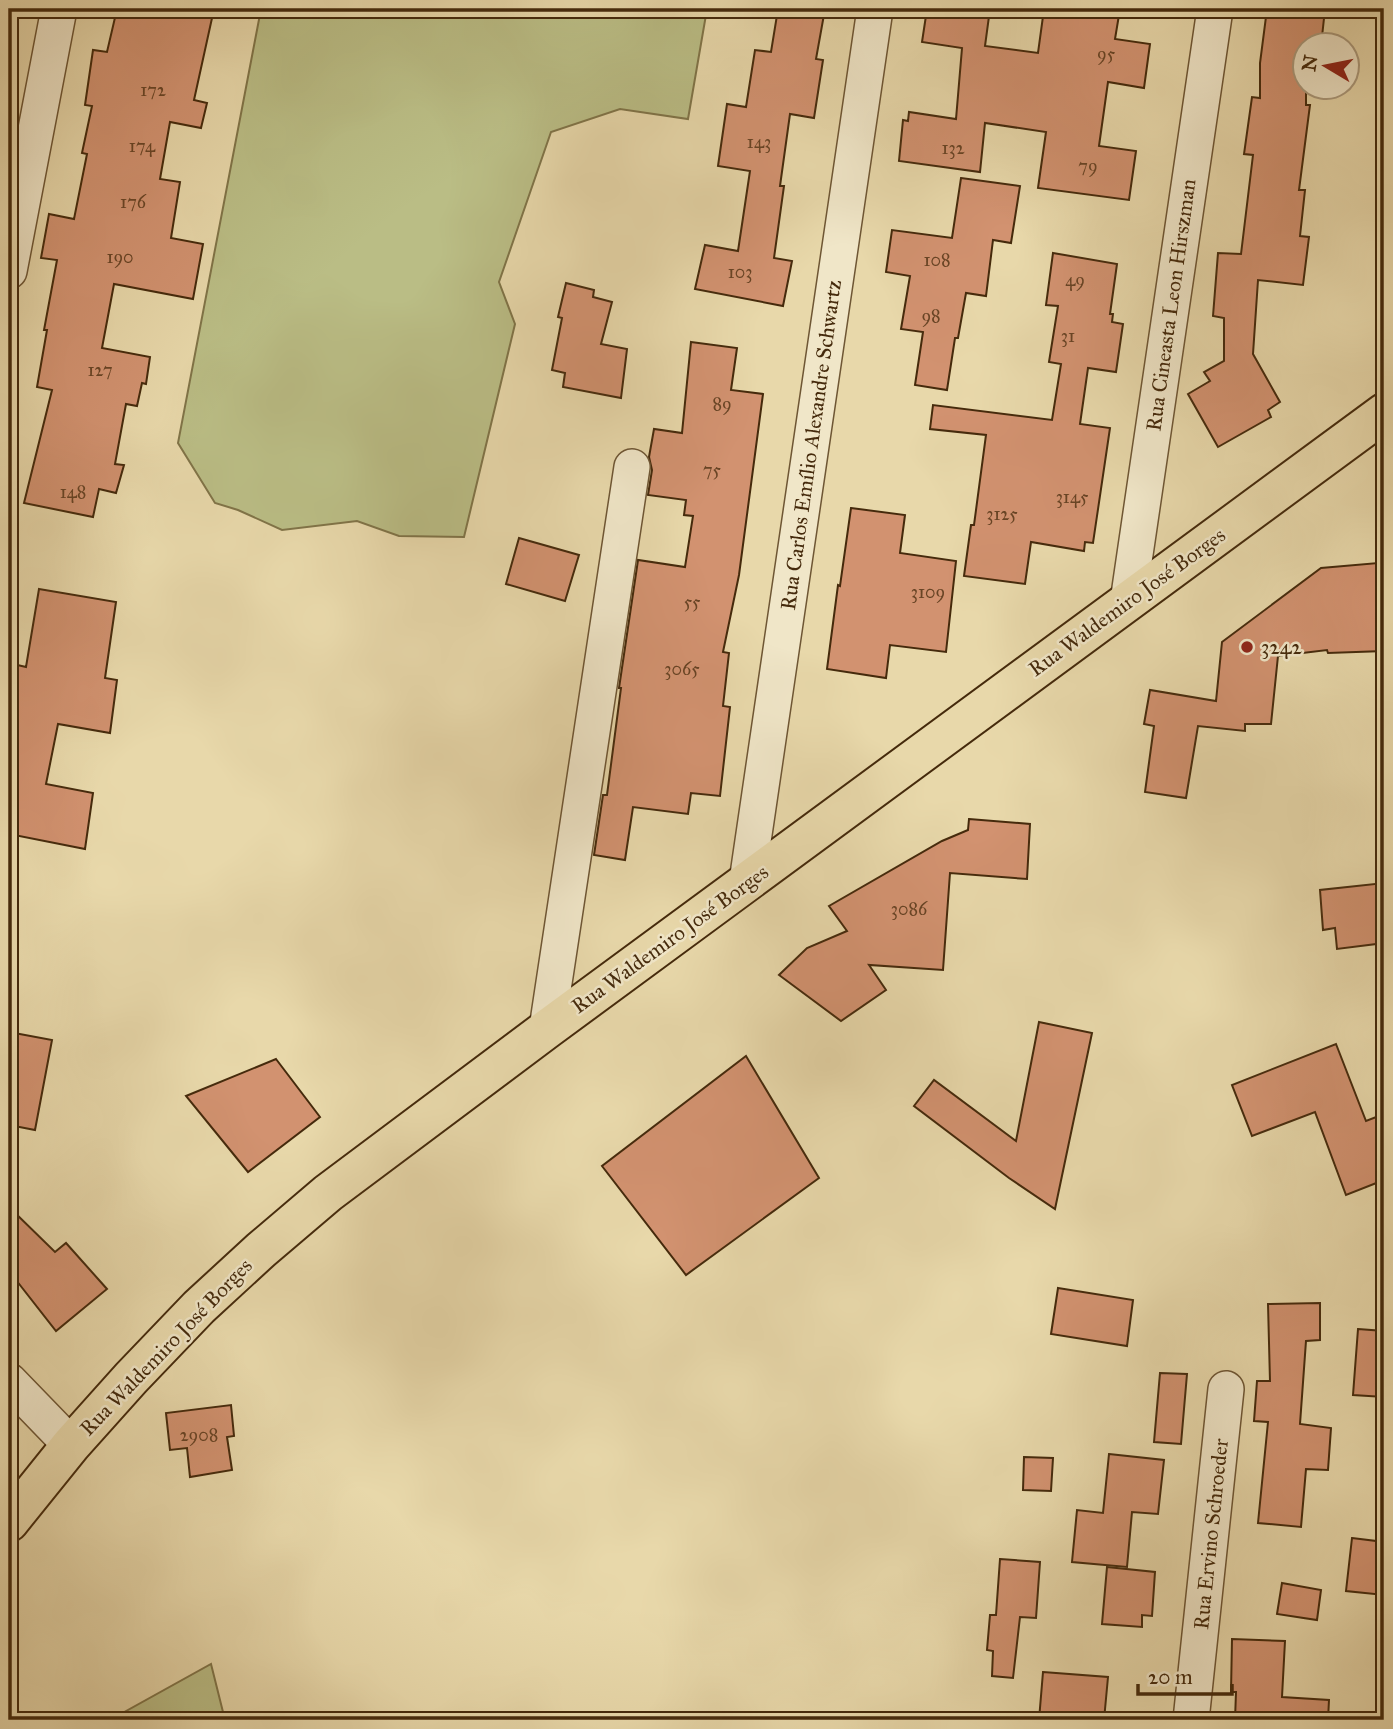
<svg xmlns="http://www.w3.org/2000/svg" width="1393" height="1729" font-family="'IM FELL Great Primer',serif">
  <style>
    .green { fill: #babd85; stroke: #807448; stroke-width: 2 }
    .building { fill: #d29270; stroke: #452a0c; stroke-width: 2 }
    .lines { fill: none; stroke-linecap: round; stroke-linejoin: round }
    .minor-casing { stroke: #6e5634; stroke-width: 38 }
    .major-casing { stroke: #452a0c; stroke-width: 42 }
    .minor { stroke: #f0e6c8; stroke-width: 35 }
    .major { stroke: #e8d8aa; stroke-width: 38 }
    .poi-dot { fill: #8f2418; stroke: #f0e6c8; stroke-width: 2.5 }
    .labels { text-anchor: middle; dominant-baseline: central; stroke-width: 5; stroke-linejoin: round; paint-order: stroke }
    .number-label { font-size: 18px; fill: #684425 }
    .street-label { font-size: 21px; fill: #452a0c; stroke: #f0e6c8 }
    .poi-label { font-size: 21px; fill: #452a0c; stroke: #f0e6c8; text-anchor: start }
  </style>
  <rect width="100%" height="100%" fill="#e8d8aa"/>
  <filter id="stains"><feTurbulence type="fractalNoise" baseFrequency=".00286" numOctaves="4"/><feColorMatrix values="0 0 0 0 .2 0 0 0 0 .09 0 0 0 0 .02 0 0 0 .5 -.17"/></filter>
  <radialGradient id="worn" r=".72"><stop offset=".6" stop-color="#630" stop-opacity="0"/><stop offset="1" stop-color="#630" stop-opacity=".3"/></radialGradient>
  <g class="green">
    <path d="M 261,9 L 707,9 L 688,119 L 620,109 L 551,132 L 499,282 L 515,324 L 464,537 L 399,536 L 357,521 L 282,530 L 238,510 L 215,503 L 178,443 Z"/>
    <path d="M 211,1664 L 225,1720 L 110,1720 Z"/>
  </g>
  <g class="building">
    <path d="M 117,9 L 214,9 L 194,100 L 207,103 L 201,128 L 170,122 L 160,179 L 180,182 L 171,238 L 203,244 L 193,299 L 114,284 L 102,348 L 150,357 L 146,384 L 142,383 L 137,406 L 126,404 L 115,464 L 124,465 L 116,493 L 99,489 L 93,517 L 24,503 L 52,390 L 37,387 L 47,330 L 44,330 L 57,260 L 41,258 L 49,214 L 74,219 L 87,154 L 82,153 L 92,106 L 85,105 L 93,50 L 107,52 Z"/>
    <path d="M 778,9 L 825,9 L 816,59 L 823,60 L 814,118 L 790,114 L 780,186 L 784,186 L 774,258 L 792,261 L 783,306 L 695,289 L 705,245 L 738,251 L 750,171 L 718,166 L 727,104 L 746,107 L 755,50 L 771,52 Z"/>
    <path d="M 927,9 L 990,9 L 985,46 L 1038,53 L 1044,9 L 1120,9 L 1115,39 L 1150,44 L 1144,88 L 1108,82 L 1099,146 L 1136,151 L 1129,200 L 1038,188 L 1046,132 L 985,123 L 980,172 L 899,161 L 903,120 L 908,121 L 909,112 L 956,119 L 962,48 L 922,42 Z"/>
    <path d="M 1267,9 L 1325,9 L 1321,46 L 1306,46 L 1306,105 L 1310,105 L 1299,190 L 1305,190 L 1300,236 L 1309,237 L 1303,285 L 1258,280 L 1253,354 L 1280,402 L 1268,410 L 1271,417 L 1218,447 L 1188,394 L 1210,381 L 1204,372 L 1224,361 L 1224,318 L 1213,316 L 1218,253 L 1241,254 L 1253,155 L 1244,154 L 1252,97 L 1260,98 L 1260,63 Z"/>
    <path d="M 961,178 L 1020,186 L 1011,243 L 993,240 L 986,296 L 966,293 L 958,338 L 955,338 L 947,390 L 915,385 L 923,332 L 901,329 L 910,276 L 886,272 L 892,230 L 952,238 Z"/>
    <path d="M 1053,253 L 1117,264 L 1110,314 L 1113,314 L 1112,322 L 1123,324 L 1116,372 L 1088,368 L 1080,424 L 1110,428 L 1093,543 L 1085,542 L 1084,551 L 1031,542 L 1025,584 L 964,576 L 971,525 L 974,525 L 986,435 L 930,429 L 933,405 L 1052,420 L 1061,364 L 1049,362 L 1058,306 L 1046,305 Z"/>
    <path d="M 566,283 L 594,290 L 593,297 L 612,302 L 601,344 L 627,349 L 621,398 L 563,387 L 565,373 L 552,370 L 562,318 L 558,317 Z"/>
    <path d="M 691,342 L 737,348 L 731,390 L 763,394 L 739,575 L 723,652 L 729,653 L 723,706 L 730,707 L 720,796 L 691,793 L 688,814 L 633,807 L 625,860 L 594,855 L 603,795 L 607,795 L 621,688 L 619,688 L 638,560 L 685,567 L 693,516 L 684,515 L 686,500 L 648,495 L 652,470 L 649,457 L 654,429 L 682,433 Z"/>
    <path d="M 851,508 L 905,515 L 900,553 L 956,561 L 946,652 L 890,645 L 886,678 L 827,669 L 838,585 L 840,586 Z"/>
    <path d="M 519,538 L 579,555 L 565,601 L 506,584 Z"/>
    <path d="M 1378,563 L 1384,625 L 1384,651 L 1328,653 L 1327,650 L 1278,656 L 1271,724 L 1245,724 L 1245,731 L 1198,726 L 1186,798 L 1145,792 L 1154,726 L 1144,724 L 1150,690 L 1216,701 L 1222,642 L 1321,568 Z"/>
    <path d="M 39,589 L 116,602 L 105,678 L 117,680 L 110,733 L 58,724 L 46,784 L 93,793 L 85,849 L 9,834 L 9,663 L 26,667 Z"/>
    <path d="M 969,819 L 1030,824 L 1027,879 L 950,873 L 943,970 L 869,965 L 886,990 L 841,1021 L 779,975 L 807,948 L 847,931 L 829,906 L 942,841 L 968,830 Z"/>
    <path d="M 1384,883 L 1384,943 L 1337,949 L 1335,928 L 1323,930 L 1320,890 Z"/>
    <path d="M 1039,1022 L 1092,1033 L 1055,1209 L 1009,1178 L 914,1106 L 934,1080 L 1016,1141 Z"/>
    <path d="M 9,1032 L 52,1040 L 35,1130 L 9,1125 Z"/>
    <path d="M 1336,1044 L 1366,1121 L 1384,1114 L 1384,1180 L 1346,1195 L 1315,1112 L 1252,1136 L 1232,1085 Z"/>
    <path d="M 746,1056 L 819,1178 L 686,1275 L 602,1166 Z"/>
    <path d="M 276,1059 L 320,1117 L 248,1172 L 186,1096 Z"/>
    <path d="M 9,1207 L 55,1252 L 66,1243 L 107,1289 L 56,1331 L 9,1271 Z"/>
    <path d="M 1058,1288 L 1133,1300 L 1127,1346 L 1051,1334 Z"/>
    <path d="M 1320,1303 L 1320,1340 L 1306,1341 L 1300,1424 L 1331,1428 L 1328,1470 L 1306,1469 L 1301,1527 L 1258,1523 L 1268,1422 L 1254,1421 L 1257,1381 L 1270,1381 L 1268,1304 Z"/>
    <path d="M 1358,1329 L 1384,1331 L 1384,1397 L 1353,1395 Z"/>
    <path d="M 1160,1373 L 1187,1374 L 1181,1444 L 1154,1442 Z"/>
    <path d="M 231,1405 L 234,1436 L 227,1437 L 232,1470 L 190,1477 L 187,1448 L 170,1450 L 166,1413 Z"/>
    <path d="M 1109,1454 L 1164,1460 L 1158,1514 L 1132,1512 L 1127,1567 L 1072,1562 L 1077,1510 L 1103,1513 Z"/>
    <path d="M 1024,1457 L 1053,1458 L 1051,1491 L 1023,1490 Z"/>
    <path d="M 1352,1538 L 1384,1542 L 1384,1595 L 1346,1591 Z"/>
    <path d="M 1000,1559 L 1040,1562 L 1036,1618 L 1020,1617 L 1013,1678 L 992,1676 L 993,1651 L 987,1650 L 990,1615 L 996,1615 Z"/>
    <path d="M 1107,1567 L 1155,1572 L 1152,1616 L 1142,1615 L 1142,1627 L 1102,1624 Z"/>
    <path d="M 1282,1583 L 1321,1590 L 1317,1620 L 1277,1614 Z"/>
    <path d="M 1232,1639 L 1285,1641 L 1282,1697 L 1329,1700 L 1328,1720 L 1235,1720 L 1236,1692 L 1231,1692 Z"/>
    <path d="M 1043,1672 L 1108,1677 L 1104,1720 L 1039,1720 Z"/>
  </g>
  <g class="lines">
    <defs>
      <g id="minor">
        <path d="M 9,271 L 59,9"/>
        <path d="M 1128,602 L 1215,9"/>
        <path d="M 747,882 L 875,9"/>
        <path d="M 547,1029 L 632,467"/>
        <path d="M 9,1381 L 71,1445"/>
        <path d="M 1191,1720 L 1226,1389"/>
      </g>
      <path id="major" d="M 9,1522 L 71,1445 L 131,1378 L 199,1307 L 261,1250 L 328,1193 L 547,1029 L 1384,413"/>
    </defs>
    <use href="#minor" class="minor-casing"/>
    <use href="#major" class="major-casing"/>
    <use href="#minor" class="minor"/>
    <use href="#major" class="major"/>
  </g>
  <circle class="poi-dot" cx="1247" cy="647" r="7"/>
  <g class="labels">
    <g class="number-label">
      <text x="1106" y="54">95</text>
      <text x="153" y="90">172</text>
      <text x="759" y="142">143</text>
      <text x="142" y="146">174</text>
      <text x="953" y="148">132</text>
      <text x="1088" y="166">79</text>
      <text x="133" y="202">176</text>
      <text x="120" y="257">190</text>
      <text x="937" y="260">108</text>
      <text x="740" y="272">103</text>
      <text x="1075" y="280">49</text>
      <text x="931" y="316">98</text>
      <text x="1068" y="336">31</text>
      <text x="100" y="370">127</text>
      <text x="722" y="404">89</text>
      <text x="712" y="470">75</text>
      <text x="73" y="492">148</text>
      <text x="1072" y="497">3145</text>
      <text x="1002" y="514">3125</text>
      <text x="928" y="592">3109</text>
      <text x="692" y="602">55</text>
      <text x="682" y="669">3065</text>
      <text x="909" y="909">3086</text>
      <text x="199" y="1435">2908</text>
    </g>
    <g class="street-label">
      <text transform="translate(1171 305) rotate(-82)">Rua Cineasta Leon Hirszman</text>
      <text transform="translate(811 445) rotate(-82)">Rua Carlos Emílio Alexandre Schwartz</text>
      <text transform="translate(1127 602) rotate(-36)">Rua Waldemiro José Borges</text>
      <text transform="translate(670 939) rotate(-36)">Rua Waldemiro José Borges</text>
      <text transform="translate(166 1347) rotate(-46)">Rua Waldemiro José Borges</text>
      <text transform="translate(1211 1534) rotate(-84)">Rua Ervino Schroeder</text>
    </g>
    <g class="poi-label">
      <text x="1261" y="647">3242</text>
    </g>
  </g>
  <rect width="1393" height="1729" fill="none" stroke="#e8d8aa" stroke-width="35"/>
  <rect x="10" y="10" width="1372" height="1708" fill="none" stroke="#452a0c" stroke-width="3.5"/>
  <rect x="18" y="18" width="1358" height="1694" fill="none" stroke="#452a0c" stroke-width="2"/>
  <g transform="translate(1326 66) rotate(280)"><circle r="33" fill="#f0e6c8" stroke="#ac9b7d" stroke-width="2"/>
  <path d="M0-5L12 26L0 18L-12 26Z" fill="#8f2418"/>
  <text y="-10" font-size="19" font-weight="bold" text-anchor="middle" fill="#452a0c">N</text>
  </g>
  <path d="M1138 1684v10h94v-10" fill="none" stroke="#452a0c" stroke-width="3.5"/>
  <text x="1148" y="1684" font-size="21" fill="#452a0c" stroke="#f0e6c8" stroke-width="5" paint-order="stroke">20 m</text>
  <rect width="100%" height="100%" filter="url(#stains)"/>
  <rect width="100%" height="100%" fill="url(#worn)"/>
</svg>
